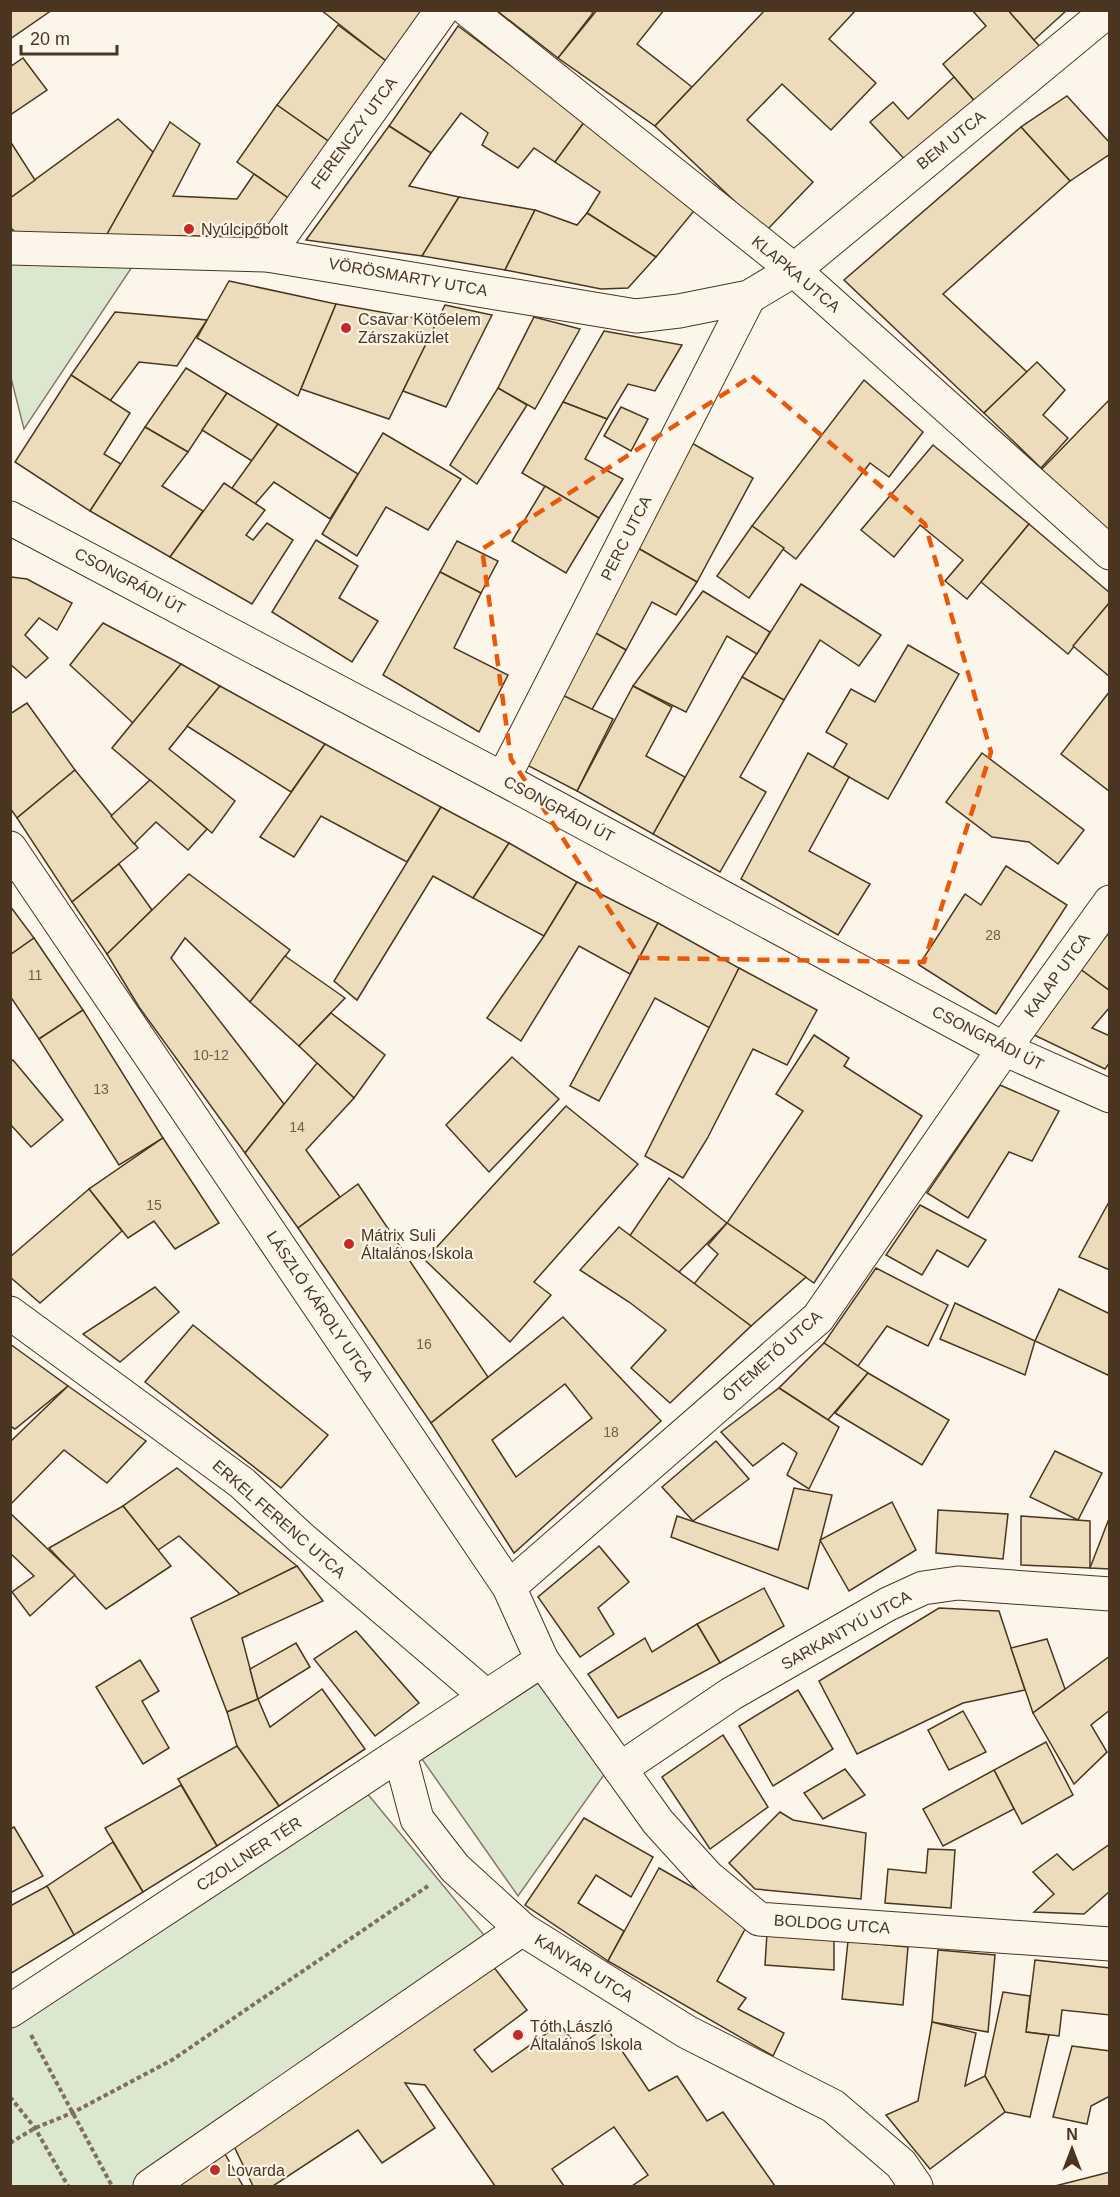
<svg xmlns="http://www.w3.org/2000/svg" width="1120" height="2197" font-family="Helvetica,sans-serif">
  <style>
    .green { fill: #dce7d0; stroke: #887966; stroke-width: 1.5 }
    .building { fill: #ecdcbc; stroke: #4a3520; stroke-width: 1.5; fill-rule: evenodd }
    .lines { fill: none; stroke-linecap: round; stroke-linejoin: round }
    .minor-casing { stroke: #4a3520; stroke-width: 35 }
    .path { stroke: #7f6f5c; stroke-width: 4; stroke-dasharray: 4.5 3; stroke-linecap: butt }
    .minor { stroke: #fbf6e9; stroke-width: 33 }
    .marked { fill: none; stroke: #e8590c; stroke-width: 4.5; stroke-dasharray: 12 8; stroke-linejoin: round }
    .poi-dot { fill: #c62828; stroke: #fbf6e9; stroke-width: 2 }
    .labels { text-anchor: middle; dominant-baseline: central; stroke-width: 4.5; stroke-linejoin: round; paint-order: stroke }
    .number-label { font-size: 14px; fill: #725f47 }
    .street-label { font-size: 16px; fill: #4a3520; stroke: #fbf6e9 }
    .poi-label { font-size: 16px; fill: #4a3520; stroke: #fbf6e9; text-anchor: start }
  </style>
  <rect width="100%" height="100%" fill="#fbf6e9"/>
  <g class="green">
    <path d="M 10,264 L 134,264 L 24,429 L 11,378 Z"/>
    <path d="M 538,1683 L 606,1772 L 518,1896 L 422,1759 Z"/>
    <path d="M 366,1792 L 484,1935 L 132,2186 L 11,2186 L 10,2020 Z"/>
  </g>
  <g class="building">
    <path d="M 10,10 L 52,10 L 10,39 Z"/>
    <path d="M 321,10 L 424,10 L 386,61 Z"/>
    <path d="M 496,10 L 590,10 L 593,13 L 558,58 Z"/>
    <path d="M 597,10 L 664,10 L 637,44 L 692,87 L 655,126 L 558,58 Z"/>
    <path d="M 765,10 L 856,10 L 829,39 L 876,83 L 831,130 L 782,84 L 747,120 L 813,182 L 766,231 L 655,126 Z"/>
    <path d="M 972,10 L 1008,10 L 1041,48 L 977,104 L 943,64 L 986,26 Z"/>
    <path d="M 1008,10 L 1067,10 L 1034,40 Z"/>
    <path d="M 338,25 L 386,61 L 331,143 L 277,105 Z"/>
    <path d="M 458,26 L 585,121 L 555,162 L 534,148 L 518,168 L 482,145 L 488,133 L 461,113 L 431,153 L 389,126 Z"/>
    <path d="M 23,58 L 47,90 L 10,115 L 10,67 Z"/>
    <path d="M 954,77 L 977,104 L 910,165 L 870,122 L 893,102 L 908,119 Z"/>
    <path d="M 1067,96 L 1110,143 L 1110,154 L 1070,181 L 1021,127 Z"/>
    <path d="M 277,105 L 331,143 L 291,200 L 237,162 Z"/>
    <path d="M 118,119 L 153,152 L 106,236 L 21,238 L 10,227 L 10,198 Z"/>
    <path d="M 585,121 L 698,206 L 656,257 L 587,213 L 600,192 L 555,162 Z"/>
    <path d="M 170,122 L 200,144 L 173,196 L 237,199 L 254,174 L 291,200 L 262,236 L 106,236 Z"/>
    <path d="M 389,126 L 431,153 L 409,186 L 459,197 L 422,256 L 306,240 Z"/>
    <path d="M 1021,127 L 1070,181 L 943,294 L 1027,372 L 984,413 L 844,280 Z"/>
    <path d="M 10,141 L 35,180 L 10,198 Z"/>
    <path d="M 459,197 L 535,210 L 505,270 L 422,256 Z"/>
    <path d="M 535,210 L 577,225 L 587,213 L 656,257 L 628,288 L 601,289 L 505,270 Z"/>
    <path d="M 229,281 L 336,304 L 298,396 L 197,338 Z"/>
    <path d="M 336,304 L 437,322 L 389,419 L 301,389 Z"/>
    <path d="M 445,305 L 492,315 L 446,407 L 403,391 Z"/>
    <path d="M 115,312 L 207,320 L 177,366 L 139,362 L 110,401 L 71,375 Z"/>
    <path d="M 534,317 L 580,329 L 535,409 L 498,388 Z"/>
    <path d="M 604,331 L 682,345 L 655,391 L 628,384 L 607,419 L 563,402 Z"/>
    <path d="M 1037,362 L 1065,390 L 1043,415 L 1068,438 L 1041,468 L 984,413 Z"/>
    <path d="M 186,368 L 227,393 L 188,452 L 145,427 Z"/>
    <path d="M 71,375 L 130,413 L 104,454 L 121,464 L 90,511 L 15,462 Z"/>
    <path d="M 864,380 L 923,432 L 889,477 L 870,463 L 796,559 L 752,526 Z"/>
    <path d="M 498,388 L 527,405 L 477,484 L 450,465 Z"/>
    <path d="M 227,393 L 278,424 L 252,461 L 202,430 Z"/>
    <path d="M 1110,399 L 1110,539 L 1040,471 Z"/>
    <path d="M 563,402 L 607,419 L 585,459 L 623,479 L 599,518 L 522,473 Z"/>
    <path d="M 621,407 L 648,419 L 631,451 L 604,436 Z"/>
    <path d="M 278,424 L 358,474 L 330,519 L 274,482 L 255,504 L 232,488 Z"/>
    <path d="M 145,427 L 188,452 L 162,486 L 203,511 L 170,557 L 90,511 Z"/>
    <path d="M 383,433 L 461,479 L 428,530 L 386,507 L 357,556 L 322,534 Z"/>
    <path d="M 690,442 L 753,478 L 697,582 L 636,547 Z"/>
    <path d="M 933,445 L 1029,524 L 967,599 L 945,581 L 963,560 L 920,525 L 894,557 L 861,530 Z"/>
    <path d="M 224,483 L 265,510 L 246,535 L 253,540 L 267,523 L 293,540 L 252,604 L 170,557 Z"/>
    <path d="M 545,486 L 599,518 L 566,573 L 512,541 Z"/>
    <path d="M 1029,524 L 1110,593 L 1110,602 L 1068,654 L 981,582 Z"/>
    <path d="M 752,526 L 784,548 L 749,598 L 717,576 Z"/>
    <path d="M 316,540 L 358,566 L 339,598 L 378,621 L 352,662 L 272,612 Z"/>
    <path d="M 457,541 L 498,561 L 481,593 L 440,572 Z"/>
    <path d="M 636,547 L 697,582 L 676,615 L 652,602 L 626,650 L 592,631 Z"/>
    <path d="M 440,572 L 481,593 L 454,648 L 508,675 L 479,732 L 383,675 Z"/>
    <path d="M 11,577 L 27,579 L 72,603 L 57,630 L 39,618 L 25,635 L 48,658 L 26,678 L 10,664 Z"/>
    <path d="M 801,584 L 881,635 L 859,666 L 820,640 L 784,700 L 742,677 Z"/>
    <path d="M 703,591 L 770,632 L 757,654 L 727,636 L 686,712 L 633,686 Z"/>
    <path d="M 1110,602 L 1110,677 L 1073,646 Z"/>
    <path d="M 103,623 L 181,664 L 133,723 L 70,665 Z"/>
    <path d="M 592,631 L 626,650 L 591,711 L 558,693 Z"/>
    <path d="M 908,645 L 959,674 L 888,799 L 833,768 L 847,744 L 826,732 L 851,689 L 875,702 Z"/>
    <path d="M 181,664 L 220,686 L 169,749 L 235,801 L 212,833 L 112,748 Z"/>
    <path d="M 742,677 L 784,700 L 740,777 L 766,792 L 720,872 L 653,834 Z"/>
    <path d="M 220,686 L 325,744 L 291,792 L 187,726 Z"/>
    <path d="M 633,686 L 672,707 L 646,756 L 685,777 L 653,834 L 577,791 Z"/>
    <path d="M 1110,691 L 1110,790 L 1109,791 L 1061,754 Z"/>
    <path d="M 558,693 L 613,719 L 577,791 L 523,763 Z"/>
    <path d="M 27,703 L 75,770 L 17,818 L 10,808 L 10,714 Z"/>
    <path d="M 325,744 L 441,807 L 407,862 L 321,816 L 294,857 L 260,837 Z"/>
    <path d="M 808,753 L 849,777 L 809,851 L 870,884 L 838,935 L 741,879 Z"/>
    <path d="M 982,753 L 1084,830 L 1058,864 L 1029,842 L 992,837 L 946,802 Z"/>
    <path d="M 75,770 L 138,848 L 72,902 L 17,818 Z"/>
    <path d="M 150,780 L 207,829 L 188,850 L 156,822 L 134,844 L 111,816 Z"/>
    <path d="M 441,807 L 509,843 L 473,898 L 433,876 L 357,1000 L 334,981 Z"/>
    <path d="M 509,843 L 577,882 L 544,936 L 473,898 Z"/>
    <path d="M 119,864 L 152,910 L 107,954 L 72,902 Z"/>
    <path d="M 1006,866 L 1067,905 L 996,1014 L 919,965 L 965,894 L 981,905 Z"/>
    <path d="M 189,874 L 290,950 L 250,1002 L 185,938 L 171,958 L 284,1104 L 245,1153 L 139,1007 L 107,954 Z"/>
    <path d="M 577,882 L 658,923 L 630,974 L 579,946 L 521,1041 L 487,1018 L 544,936 Z"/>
    <path d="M 10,906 L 34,938 L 10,955 Z"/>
    <path d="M 658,923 L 739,968 L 710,1028 L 655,998 L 599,1101 L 570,1086 Z"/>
    <path d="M 1110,931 L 1110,991 L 1080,969 Z"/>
    <path d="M 34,938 L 83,1010 L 39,1039 L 10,996 L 10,955 Z"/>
    <path d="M 285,956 L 345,998 L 299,1046 L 250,1002 Z"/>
    <path d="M 739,968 L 817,1010 L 787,1065 L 753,1049 L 707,1139 L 683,1178 L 645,1156 Z"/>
    <path d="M 1080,969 L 1110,991 L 1110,1007 L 1092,1028 L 1110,1036 L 1110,1062 L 1105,1069 L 1032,1034 Z"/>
    <path d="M 83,1010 L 163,1138 L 119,1165 L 39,1039 Z"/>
    <path d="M 331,1013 L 385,1055 L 354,1098 L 299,1046 Z"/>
    <path d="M 814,1035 L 849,1058 L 844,1066 L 922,1116 L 814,1283 L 727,1223 L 803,1111 L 776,1094 Z"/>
    <path d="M 512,1057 L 559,1099 L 489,1172 L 446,1125 Z"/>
    <path d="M 13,1060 L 63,1120 L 31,1147 L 10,1124 L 10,1062 Z"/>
    <path d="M 317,1063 L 354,1098 L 306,1150 L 340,1197 L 298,1228 L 245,1153 Z"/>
    <path d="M 1000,1085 L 1059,1111 L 1032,1161 L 1009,1152 L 968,1218 L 927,1193 Z"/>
    <path d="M 566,1106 L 638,1164 L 534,1282 L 551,1295 L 510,1342 L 425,1260 Z"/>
    <path d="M 163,1138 L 219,1223 L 175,1249 L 154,1221 L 128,1238 L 89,1189 Z"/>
    <path d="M 669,1178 L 727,1223 L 678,1273 L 629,1237 Z"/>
    <path d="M 358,1184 L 488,1377 L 431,1423 L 298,1228 Z"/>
    <path d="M 89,1189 L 122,1231 L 40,1303 L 10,1277 L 10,1257 Z"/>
    <path d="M 1110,1200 L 1110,1270 L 1079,1257 Z"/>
    <path d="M 920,1205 L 986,1240 L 968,1267 L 937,1250 L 922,1275 L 886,1255 Z"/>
    <path d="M 727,1223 L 806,1277 L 751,1326 L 694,1284 L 718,1254 L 708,1245 Z"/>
    <path d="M 619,1227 L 751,1326 L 670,1403 L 631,1368 L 666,1330 L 629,1302 L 580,1270 Z"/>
    <path d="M 876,1268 L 948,1305 L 928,1346 L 887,1326 L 858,1366 L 824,1343 Z"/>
    <path d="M 155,1287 L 179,1312 L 120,1362 L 83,1334 Z"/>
    <path d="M 1059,1289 L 1110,1314 L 1110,1376 L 1035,1341 Z"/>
    <path d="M 955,1303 L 1035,1341 L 1025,1375 L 940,1339 Z"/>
    <path d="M 563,1317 L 661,1421 L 514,1553 L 431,1423 ZM 565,1384 L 592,1418 L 516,1477 L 492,1440 Z"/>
    <path d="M 193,1325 L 328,1435 L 281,1488 L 145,1382 Z"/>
    <path d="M 824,1343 L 868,1373 L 828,1420 L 779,1388 Z"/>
    <path d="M 10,1344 L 68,1386 L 15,1429 L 10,1426 Z"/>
    <path d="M 868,1373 L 949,1420 L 922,1465 L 835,1413 Z"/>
    <path d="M 68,1386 L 146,1441 L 107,1483 L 64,1450 L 10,1505 L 10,1442 Z"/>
    <path d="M 779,1388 L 839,1427 L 809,1489 L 787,1475 L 797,1453 L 783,1443 L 753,1466 L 721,1432 Z"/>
    <path d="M 716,1441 L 749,1479 L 693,1521 L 662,1487 Z"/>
    <path d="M 1055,1451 L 1102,1473 L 1078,1520 L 1030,1497 Z"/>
    <path d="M 177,1468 L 297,1566 L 241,1595 L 179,1536 L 158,1550 L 123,1506 Z"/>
    <path d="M 794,1488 L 832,1495 L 808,1589 L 671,1537 L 677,1516 L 778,1550 Z"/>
    <path d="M 892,1502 L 916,1550 L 849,1591 L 820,1540 Z"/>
    <path d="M 123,1506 L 171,1566 L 106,1609 L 49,1548 Z"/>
    <path d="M 938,1510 L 1008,1514 L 1003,1559 L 936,1553 Z"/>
    <path d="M 10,1513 L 75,1575 L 30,1616 L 12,1592 L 34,1576 L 10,1553 Z"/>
    <path d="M 1021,1516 L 1090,1521 L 1090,1568 L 1021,1565 Z"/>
    <path d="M 1110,1516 L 1110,1569 L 1090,1568 Z"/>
    <path d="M 599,1546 L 629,1582 L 598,1608 L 614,1634 L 580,1657 L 538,1597 Z"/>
    <path d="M 297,1566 L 323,1601 L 242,1638 L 258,1699 L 227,1712 L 191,1618 Z"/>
    <path d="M 764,1588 L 784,1626 L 720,1663 L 697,1624 Z"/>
    <path d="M 939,1608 L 999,1611 L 1025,1690 L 963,1703 L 857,1754 L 819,1681 Z"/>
    <path d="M 697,1624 L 720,1663 L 618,1718 L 588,1674 L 645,1638 L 652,1652 Z"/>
    <path d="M 356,1631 L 419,1703 L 375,1736 L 314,1659 Z"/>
    <path d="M 1047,1639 L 1065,1689 L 1033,1713 L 1011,1648 Z"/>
    <path d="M 296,1643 L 310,1667 L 258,1699 L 250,1669 Z"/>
    <path d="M 1110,1656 L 1110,1710 L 1091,1725 L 1107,1752 L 1074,1784 L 1033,1713 Z"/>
    <path d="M 140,1660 L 159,1691 L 142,1701 L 169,1748 L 143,1764 L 96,1687 Z"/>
    <path d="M 322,1689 L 365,1749 L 279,1806 L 237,1746 L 227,1712 L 258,1699 L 270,1727 Z"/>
    <path d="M 798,1690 L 833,1749 L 773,1786 L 739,1726 Z"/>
    <path d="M 963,1711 L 986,1752 L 949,1770 L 928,1730 Z"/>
    <path d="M 723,1735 L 768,1807 L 710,1849 L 662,1777 Z"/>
    <path d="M 1046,1742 L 1073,1795 L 1022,1824 L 994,1770 Z"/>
    <path d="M 237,1746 L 279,1806 L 217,1846 L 178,1779 Z"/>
    <path d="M 845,1769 L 865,1795 L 823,1819 L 804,1793 Z"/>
    <path d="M 994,1770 L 1014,1809 L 943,1846 L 923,1809 Z"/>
    <path d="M 181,1785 L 217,1846 L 143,1892 L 105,1828 Z"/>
    <path d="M 780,1812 L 793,1820 L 866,1833 L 861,1899 L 755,1889 L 729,1863 Z"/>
    <path d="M 584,1818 L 653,1857 L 631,1897 L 596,1875 L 578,1903 L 624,1931 L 608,1961 L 525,1905 Z"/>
    <path d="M 14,1827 L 43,1876 L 10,1893 L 10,1829 Z"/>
    <path d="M 113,1842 L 143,1892 L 74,1935 L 47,1886 Z"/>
    <path d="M 1110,1844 L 1110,1891 L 1084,1914 L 1034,1912 L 1054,1894 L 1033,1872 L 1057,1854 L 1073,1870 Z"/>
    <path d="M 928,1849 L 955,1850 L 951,1908 L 885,1903 L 888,1869 L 926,1873 Z"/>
    <path d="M 659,1868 L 750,1920 L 717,1981 L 746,1998 L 738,2009 L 784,2033 L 773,2056 L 608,1961 Z"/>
    <path d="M 47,1886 L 74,1935 L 10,1974 L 10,1906 Z"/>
    <path d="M 767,1933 L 834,1937 L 834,1970 L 765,1965 Z"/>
    <path d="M 848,1941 L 908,1947 L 903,2005 L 842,1999 Z"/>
    <path d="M 938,1950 L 995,1955 L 988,2032 L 932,2022 Z"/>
    <path d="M 1035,1960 L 1110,1968 L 1110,2015 L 1062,2010 L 1059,2036 L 1026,2032 Z"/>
    <path d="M 489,1961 L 527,2010 L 474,2050 L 492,2072 L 560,2024 L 577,2047 L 606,2027 L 649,2091 L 677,2076 L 707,2121 L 723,2112 L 775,2186 L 632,2186 L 648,2175 L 614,2127 L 552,2169 L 564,2186 L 495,2186 L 425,2085 L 405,2083 L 435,2128 L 382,2163 L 358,2130 L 273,2186 L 253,2186 L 232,2142 Z"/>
    <path d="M 1003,1992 L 1030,1996 L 1026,2032 L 1049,2035 L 1030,2117 L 1005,2112 L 985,2076 Z"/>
    <path d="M 932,2022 L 976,2033 L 965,2086 L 985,2076 L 1005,2112 L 930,2169 L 886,2115 L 918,2101 Z"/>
    <path d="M 1072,2046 L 1110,2051 L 1110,2096 L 1091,2106 L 1087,2124 L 1053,2117 Z"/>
    <path d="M 225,2154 L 243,2186 L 166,2186 Z"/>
    <path d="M 1110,2172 L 1110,2186 L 1055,2186 Z"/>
  </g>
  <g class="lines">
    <defs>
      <g id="minor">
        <path d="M 468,10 L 794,270 L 1110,553"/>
        <path d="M 10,248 L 267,255 L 636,316 L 679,311 L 749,297 L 794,270 L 1109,10"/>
        <path d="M 267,255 L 442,10"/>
        <path d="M 10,518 L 503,779 L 1004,1049 L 1110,1096"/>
        <path d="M 503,779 L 749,297"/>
        <path d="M 10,848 L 509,1587 L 542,1660 L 658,1822 L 708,1877 L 759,1919 L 1110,1944"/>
        <path d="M 10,1313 L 242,1483 L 300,1537 L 486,1696"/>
        <path d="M 509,1587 L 818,1318 L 1004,1049 L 1110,902"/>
        <path d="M 400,1755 L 417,1819 L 455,1868 L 522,1929 L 687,2032 L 833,2106 L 901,2164 L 916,2186"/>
        <path d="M 620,1769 L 731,1694 L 888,1604 L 923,1588 L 958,1583 L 1110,1594"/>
        <path d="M 10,2011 L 542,1660"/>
        <path d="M 150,2186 L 522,1929"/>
      </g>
    </defs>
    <use href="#minor" class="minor-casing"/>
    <g class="path">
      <path d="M 31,2035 L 112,2186"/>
      <path d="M 10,2097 L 35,2128 L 68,2186"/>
      <path d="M 10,2143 L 35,2128 L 72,2113 L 172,2060 L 428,1886"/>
    </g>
    <use href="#minor" class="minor"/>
  </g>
  <path class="marked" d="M 752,376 L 925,524 L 991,752 L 924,962 L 641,958 L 511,759 L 482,549 Z"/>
  <g class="poi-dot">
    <circle cx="189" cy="229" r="6"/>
    <circle cx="346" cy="328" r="6"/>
    <circle cx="349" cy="1244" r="6"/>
    <circle cx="518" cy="2035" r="6"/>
    <circle cx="215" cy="2170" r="6"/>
  </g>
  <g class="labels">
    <g class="number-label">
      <text x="993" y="935">28</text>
      <text x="35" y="975">11</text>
      <text x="211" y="1055">10-12</text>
      <text x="101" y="1089">13</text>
      <text x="297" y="1127">14</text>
      <text x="154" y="1205">15</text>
      <text x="424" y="1344">16</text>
      <text x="611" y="1432">18</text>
    </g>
    <g class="street-label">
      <text transform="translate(354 133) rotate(-54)">FERENCZY UTCA</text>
      <text transform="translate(951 140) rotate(-39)">BEM UTCA</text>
      <text transform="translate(796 274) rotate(40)">KLAPKA UTCA</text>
      <text transform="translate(408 277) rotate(10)">VÖRÖSMARTY UTCA</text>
      <text transform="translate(626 538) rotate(-63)">PERC UTCA</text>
      <text transform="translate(130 581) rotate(28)">CSONGRÁDI ÚT</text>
      <text transform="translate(559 809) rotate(28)">CSONGRÁDI ÚT</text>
      <text transform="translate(1057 975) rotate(-54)">KALAP UTCA</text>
      <text transform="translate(988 1038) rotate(27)">CSONGRÁDI ÚT</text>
      <text transform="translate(320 1306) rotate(56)">LÁSZLÓ KÁROLY UTCA</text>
      <text transform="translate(772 1356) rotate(-42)">ÓTEMETŐ UTCA</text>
      <text transform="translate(279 1519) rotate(41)">ERKEL FERENC UTCA</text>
      <text transform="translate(846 1630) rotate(-29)">SARKANTYÚ UTCA</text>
      <text transform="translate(249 1854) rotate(-33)">CZOLLNER TÉR</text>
      <text transform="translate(832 1924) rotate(4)">BOLDOG UTCA</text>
      <text transform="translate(584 1968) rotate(32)">KANYAR UTCA</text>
    </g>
    <g class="poi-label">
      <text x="201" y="229">Nyúlcipőbolt</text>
      <text x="358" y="319">Csavar Kötőelem<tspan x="358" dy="18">Zárszaküzlet</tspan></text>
      <text x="361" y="1235">Mátrix Suli<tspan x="361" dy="18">Általános Iskola</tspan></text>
      <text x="530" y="2026">Tóth László<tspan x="530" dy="18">Általános Iskola</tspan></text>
      <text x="227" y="2170">Lovarda</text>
    </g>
  </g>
  <rect width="1120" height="2197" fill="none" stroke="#4a3520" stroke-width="24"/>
  <g transform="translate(1072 2149)" stroke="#fbf6e9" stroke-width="4.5" paint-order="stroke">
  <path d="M0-4.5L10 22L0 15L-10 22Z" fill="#4a3520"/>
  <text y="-9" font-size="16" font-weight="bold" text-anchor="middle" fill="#4a3520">N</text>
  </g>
  <path d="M21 45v9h96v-9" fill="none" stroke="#4a3520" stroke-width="3"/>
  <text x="30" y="45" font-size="18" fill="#4a3520" stroke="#fbf6e9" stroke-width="4.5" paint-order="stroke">20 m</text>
</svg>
